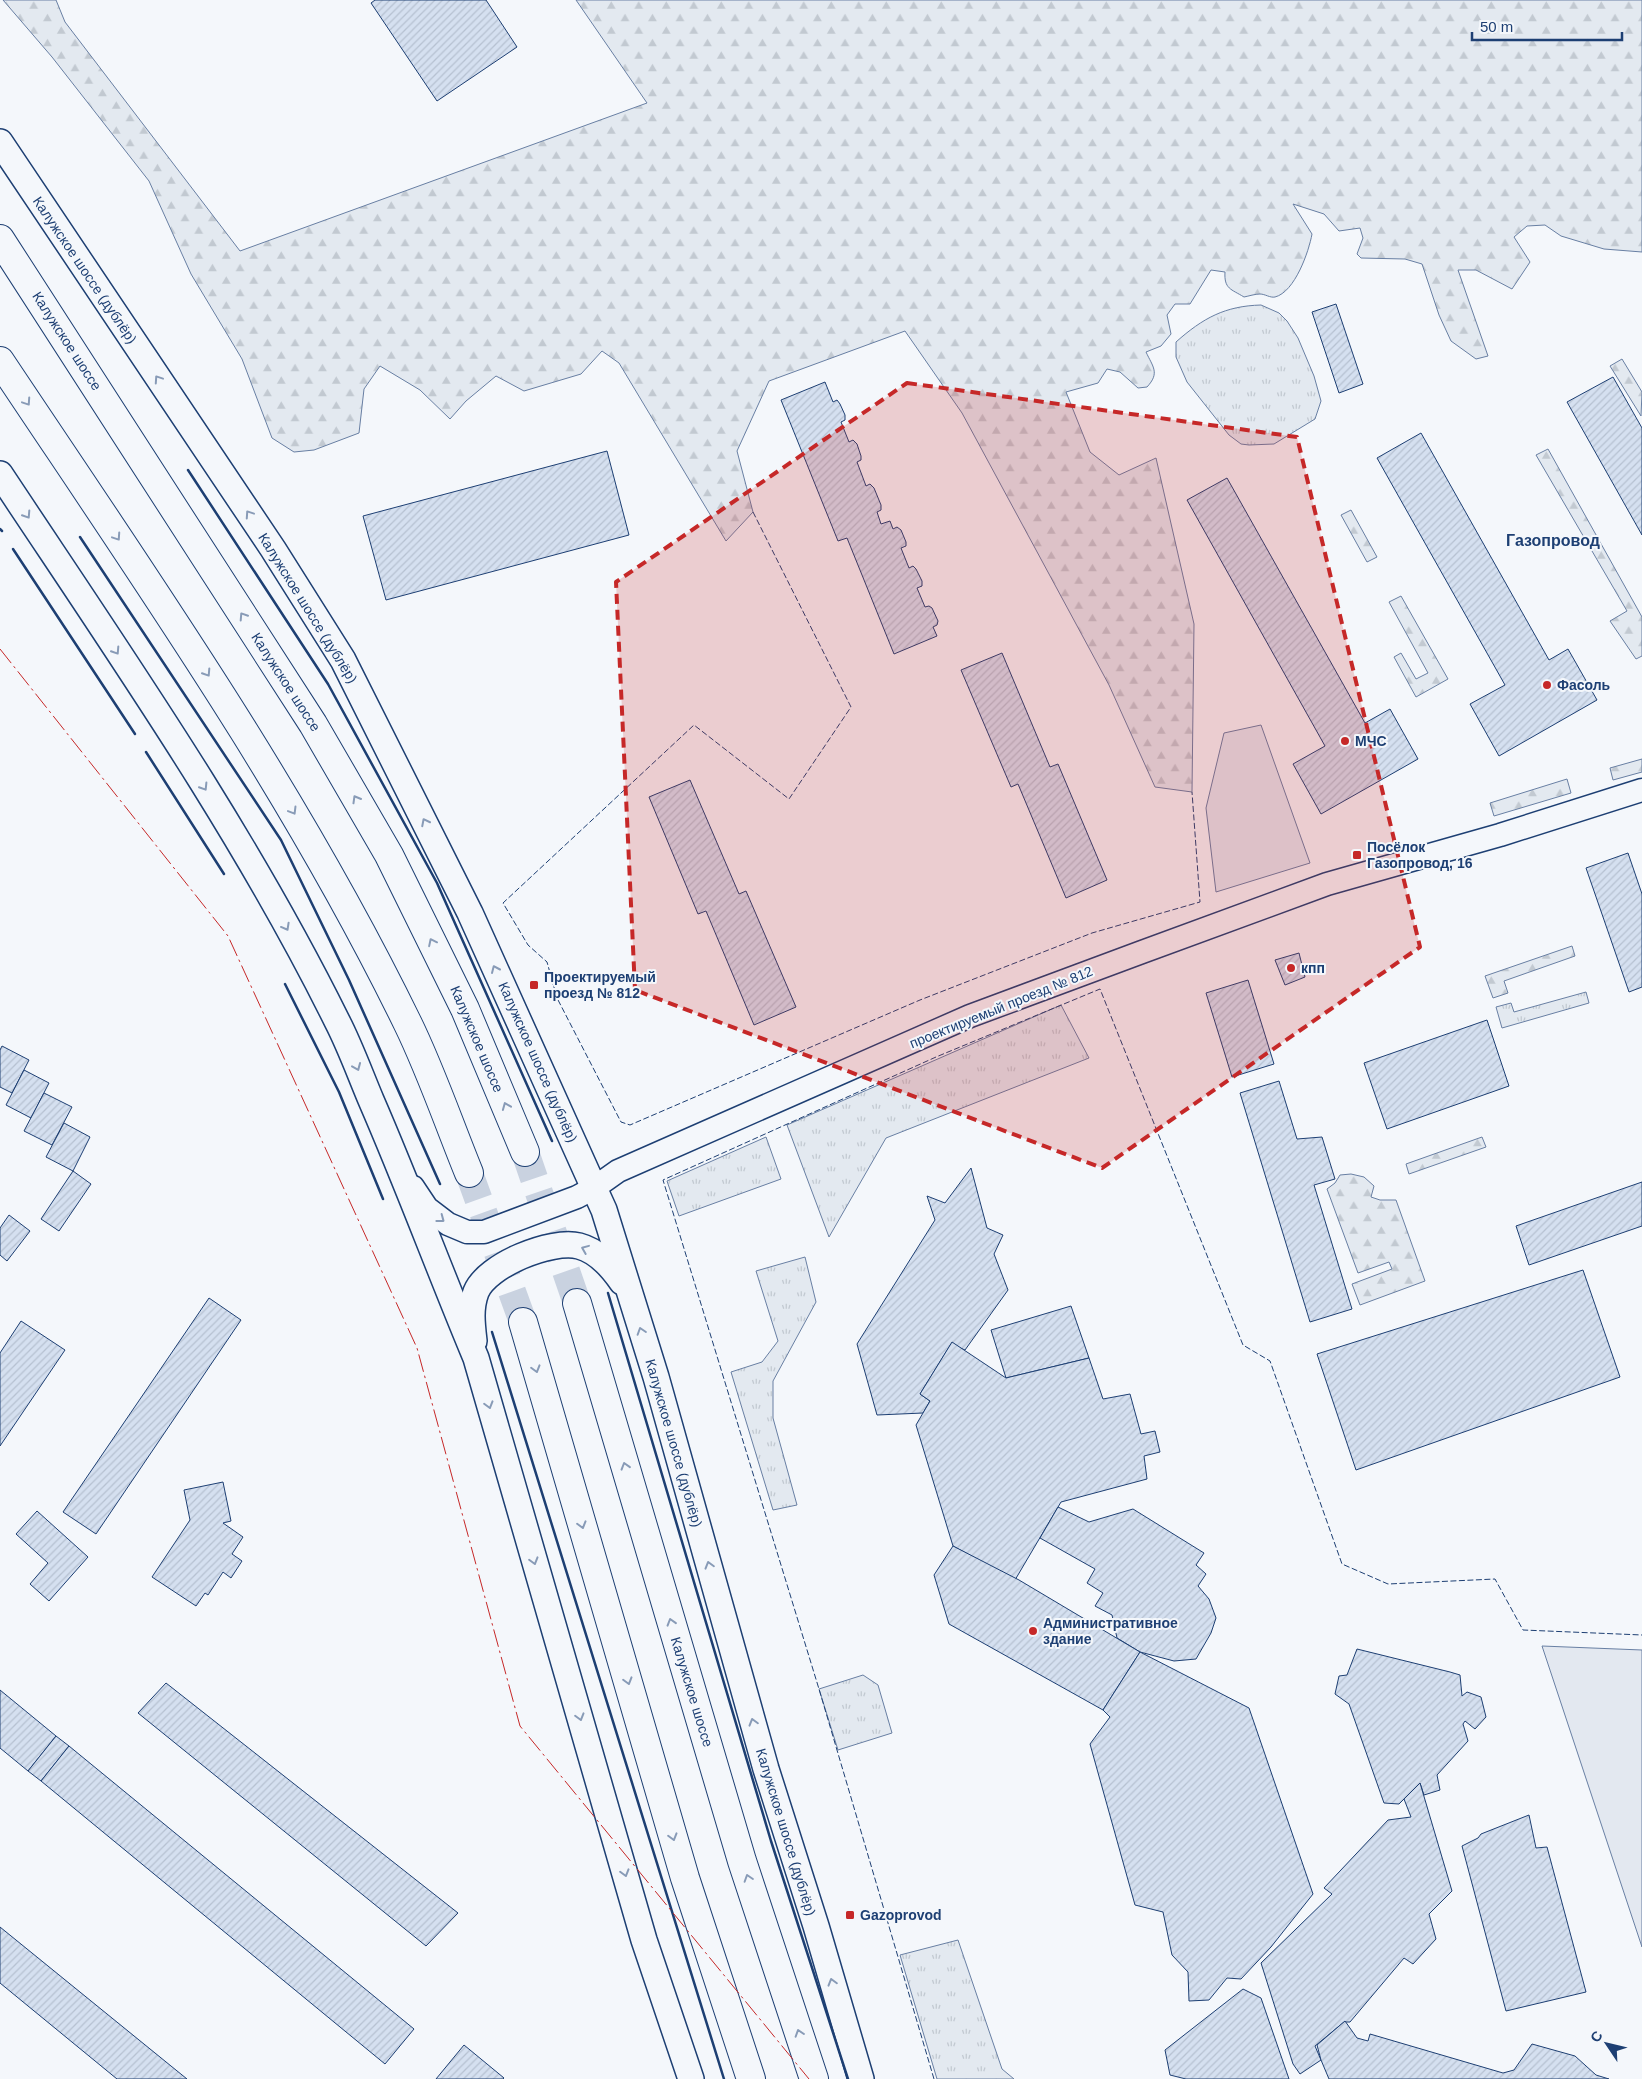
<svg xmlns="http://www.w3.org/2000/svg" width="1642" height="2079" font-family="Helvetica,sans-serif">
  <style>
    .grass { fill: url(#grass-tufts); stroke: #687fa3 }
    .forest { fill: url(#forest-firs); stroke: #687fa3 }
    .parking { fill: #e3e8f0; stroke: #687fa3 }
    .building { fill: url(#building-hatch); stroke: #1d3f73 }
    .lines { fill: none; stroke-linecap: round; stroke-linejoin: round }
    .trunk-tunnel { stroke: #c9d2e0; stroke-width: 28; stroke-dasharray: 28 14; stroke-linecap: butt }
    .tertiary-casing { stroke: #1d3f73; stroke-width: 25 }
    .secondary-casing { stroke: #1d3f73; stroke-width: 28 }
    .trunk-casing { stroke: #1d3f73; stroke-width: 30 }
    .tertiary { stroke: #f4f7fb; stroke-width: 22 }
    .secondary { stroke: #f4f7fb; stroke-width: 25 }
    .trunk { stroke: #f4f7fb; stroke-width: 28 }
    .fence { stroke: #1d3f73; stroke-width: 1; stroke-dasharray: 6 2.5; stroke-linecap: butt }
    .wall { stroke: #1d3f73; stroke-width: 2.5 }
    .power { stroke: #c62828; stroke-width: 1; stroke-dasharray: 18 4 2.5 4; stroke-linecap: butt }
    .oneway { stroke: #889bb7 }
    .marked { fill: #c62828; fill-opacity: 0.2; stroke: #c62828; stroke-width: 4; stroke-dasharray: 10 6; stroke-linejoin: round }
    .poi-dot { fill: #c62828; stroke: #f4f7fb; stroke-width: 2 }
    .labels { text-anchor: middle; dominant-baseline: central; stroke-width: 4; stroke-linejoin: round; paint-order: stroke }
    .street-label { font-size: 14px; fill: #1d3f73; stroke: #f4f7fb }
    .poi-label { font-size: 14px; font-weight: bold; fill: #1d3f73; stroke: #f4f7fb; text-anchor: start }
    .quarter-label { font-size: 16px; font-weight: bold; fill: #1d3f73; stroke: #f4f7fb }
  </style>
  <defs>
    <pattern id="grass-tufts" width="24" height="20" patternUnits="userSpaceOnUse" patternTransform="scale(1.25)"><rect width="24" height="20" fill="#e3e9f0"/><path d="M3 7l-1-3M5 7V3M7 7l1-3M15 17l-1-3M17 17v-4M19 17l1-3" fill="none" stroke="#c2c9d1"/></pattern>
    <pattern id="forest-firs" width="22" height="20" patternUnits="userSpaceOnUse" patternTransform="scale(1.25)"><rect width="22" height="20" fill="#e3e9f0"/><path d="M5 1l3.5 6h-7zM16 11l3.5 6h-7z" fill="#c2c9d1"/></pattern>
    <pattern id="building-hatch" width="6" height="6" patternUnits="userSpaceOnUse" patternTransform="scale(1.25)"><rect width="6" height="6" fill="#d5e0f0"/><path d="M-1 1l2-2M0 6l6-6M5 7l2-2" fill="none" stroke="#b6c1d1"/></pattern>
  </defs>
  <rect width="100%" height="100%" fill="#f4f7fb"/>
  <g class="grass">
    <path d="M 1261,305 L 1279,313 L 1287,321 L 1298,338 L 1314,376 L 1321,401 L 1315,419 L 1274,444 L 1249,445 L 1241,444 L 1229,435 L 1187,382 L 1176,357 L 1176,342 C 1203,318 1225,306 1261,305 Z"/>
    <path d="M 1586,992 L 1589,1003 L 1502,1028 L 1496,1007 L 1511,1003 L 1514,1012 Z"/>
    <path d="M 1061,1005 L 1089,1058 L 886,1138 L 829,1237 L 787,1125 Z"/>
    <path d="M 766,1137 L 781,1179 L 679,1216 L 667,1181 Z"/>
    <path d="M 805,1257 L 816,1302 L 773,1381 L 773,1418 L 797,1505 L 773,1510 L 731,1372 L 762,1362 L 778,1341 L 756,1271 Z"/>
    <path d="M 863,1675 L 878,1685 L 892,1733 L 838,1750 L 819,1689 Z"/>
    <path d="M 958,1940 L 1002,2069 L 1014,2079 L 937,2079 L 900,1955 Z"/>
  </g>
  <g class="forest">
    <path d="M 3,0 L 56,0 L 65,22 L 240,251 L 647,103 L 576,0 L 1642,0 L 1642,252 L 1604,249 L 1561,236 L 1545,225 L 1527,226 L 1514,237 L 1530,262 L 1512,289 L 1476,270 L 1458,270 L 1488,356 L 1476,359 L 1451,341 L 1439,315 L 1422,264 L 1405,259 L 1361,258 L 1357,254 L 1363,238 L 1360,228 L 1339,231 L 1324,214 L 1293,204 L 1312,234 C 1309,251 1295,292 1275,297 C 1270,298 1265,294 1260,294 C 1255,294 1249,296 1244,297 C 1231,289 1224,289 1225,272 L 1211,270 L 1190,304 L 1175,304 L 1167,315 L 1171,334 L 1161,346 L 1146,352 C 1153,367 1160,373 1147,387 L 1138,388 L 1120,372 L 1107,369 L 1098,383 L 1066,392 L 1090,452 L 1119,475 L 1156,458 L 1194,624 L 1192,792 L 1155,787 L 1109,685 L 962,413 L 905,331 L 769,381 L 737,451 L 753,512 L 726,541 L 619,363 L 602,351 L 581,374 L 524,391 L 496,376 L 466,401 L 450,419 L 420,390 L 380,366 L 364,389 L 359,433 L 314,450 L 294,452 L 272,438 L 242,359 L 191,274 L 149,181 L 52,57 Z"/>
    <path d="M 1622,359 L 1642,392 L 1641,416 L 1610,366 Z"/>
    <path d="M 1548,449 L 1642,617 L 1642,656 L 1636,659 L 1610,621 L 1627,611 L 1536,455 Z"/>
    <path d="M 1351,510 L 1377,557 L 1367,562 L 1341,515 Z"/>
    <path d="M 1401,596 L 1448,679 L 1416,697 L 1394,657 L 1401,653 L 1416,679 L 1428,673 L 1389,602 Z"/>
    <path d="M 1642,759 L 1642,772 L 1613,780 L 1610,768 Z"/>
    <path d="M 1567,779 L 1571,793 L 1494,816 L 1490,803 Z"/>
    <path d="M 1572,946 L 1575,956 L 1504,981 L 1508,993 L 1493,998 L 1485,976 Z"/>
    <path d="M 1482,1137 L 1486,1147 L 1409,1174 L 1406,1164 Z"/>
    <path d="M 1351,1174 L 1364,1177 L 1374,1186 L 1371,1197 L 1380,1200 L 1396,1200 L 1425,1281 L 1360,1305 L 1352,1284 L 1392,1269 L 1389,1262 L 1358,1273 L 1327,1189 L 1335,1183 L 1340,1175 Z"/>
  </g>
  <g class="parking">
    <path d="M 1261,725 L 1310,863 L 1216,892 L 1206,808 L 1224,733 Z"/>
    <path d="M 1542,1646 L 1642,1650 L 1642,1947 Z"/>
  </g>
  <g class="building">
    <path d="M 375,0 L 486,0 L 517,47 L 437,101 L 371,3 Z"/>
    <path d="M 1336,304 L 1363,384 L 1339,393 L 1312,312 Z"/>
    <path d="M 1613,377 L 1642,428 L 1642,535 L 1567,402 Z"/>
    <path d="M 825,382 L 833,402 L 837,400 L 840,404 L 845,415 L 845,420 L 841,422 L 849,442 L 853,440 L 857,444 L 861,456 L 861,460 L 857,462 L 866,486 L 870,484 L 874,488 L 881,505 L 881,510 L 877,512 L 881,524 L 890,521 L 893,529 L 897,527 L 901,530 L 906,542 L 906,546 L 901,548 L 909,568 L 913,566 L 916,569 L 922,581 L 922,586 L 917,588 L 925,607 L 929,606 L 932,608 L 938,621 L 937,625 L 933,627 L 937,636 L 894,654 L 847,538 L 838,541 L 781,400 Z"/>
    <path d="M 1421,433 L 1549,660 L 1568,649 L 1597,700 L 1499,756 L 1470,704 L 1505,685 L 1377,458 Z"/>
    <path d="M 607,451 L 629,535 L 386,600 L 363,516 Z"/>
    <path d="M 1227,478 L 1365,723 L 1390,709 L 1418,759 L 1321,814 L 1293,764 L 1325,746 L 1187,500 Z"/>
    <path d="M 1002,653 L 1050,767 L 1058,764 L 1107,880 L 1066,898 L 1018,784 L 1011,787 L 961,670 Z"/>
    <path d="M 690,780 L 739,894 L 746,891 L 796,1007 L 754,1025 L 706,911 L 698,914 L 649,797 Z"/>
    <path d="M 1628,853 L 1642,894 L 1642,987 L 1629,992 L 1586,868 Z"/>
    <path d="M 1299,953 L 1305,977 L 1285,985 L 1275,960 Z"/>
    <path d="M 1248,980 L 1274,1064 L 1232,1077 L 1206,993 Z"/>
    <path d="M 1487,1020 L 1509,1086 L 1387,1129 L 1364,1063 Z"/>
    <path d="M 2,1046 L 29,1060 L 12,1093 L 0,1087 L 0,1050 Z"/>
    <path d="M 24,1070 L 49,1083 L 31,1118 L 6,1105 Z"/>
    <path d="M 1279,1081 L 1297,1139 L 1322,1137 L 1335,1179 L 1314,1185 L 1352,1309 L 1310,1322 L 1240,1093 Z"/>
    <path d="M 44,1093 L 72,1107 L 52,1145 L 24,1131 Z"/>
    <path d="M 64,1123 L 90,1137 L 73,1171 L 46,1157 Z"/>
    <path d="M 971,1168 L 987,1228 L 1003,1235 L 994,1254 L 1008,1290 L 965,1350 L 951,1344 L 920,1394 L 930,1401 L 923,1413 L 877,1415 L 857,1344 L 935,1220 L 927,1196 L 945,1203 Z"/>
    <path d="M 73,1171 L 91,1184 L 59,1231 L 41,1219 Z"/>
    <path d="M 1642,1182 L 1642,1226 L 1529,1265 L 1516,1226 Z"/>
    <path d="M 9,1215 L 30,1231 L 7,1261 L 0,1255 L 0,1228 Z"/>
    <path d="M 1583,1270 L 1620,1377 L 1356,1470 L 1317,1354 Z"/>
    <path d="M 209,1298 L 241,1320 L 96,1534 L 63,1512 Z"/>
    <path d="M 1071,1306 L 1089,1358 L 1006,1378 L 991,1330 Z"/>
    <path d="M 21,1321 L 65,1350 L 0,1446 L 0,1353 Z"/>
    <path d="M 952,1342 L 1006,1378 L 1089,1358 L 1103,1399 L 1130,1394 L 1141,1434 L 1155,1431 L 1160,1452 L 1144,1456 L 1147,1479 L 1061,1502 L 1015,1580 L 953,1546 L 916,1425 L 930,1401 L 920,1394 Z"/>
    <path d="M 223,1482 L 231,1521 L 223,1523 L 243,1537 L 232,1554 L 242,1561 L 231,1578 L 223,1572 L 208,1595 L 205,1593 L 196,1606 L 152,1577 L 190,1520 L 184,1490 Z"/>
    <path d="M 1058,1507 L 1089,1522 L 1133,1509 L 1204,1553 L 1196,1565 L 1206,1574 L 1198,1586 L 1209,1599 L 1216,1618 L 1211,1633 L 1196,1659 L 1174,1661 L 1140,1652 L 1117,1638 L 1112,1615 L 1095,1606 L 1103,1593 L 1087,1583 L 1095,1569 L 1040,1538 Z"/>
    <path d="M 37,1511 L 88,1557 L 49,1601 L 30,1584 L 48,1563 L 16,1534 Z"/>
    <path d="M 953,1546 L 1019,1580 L 1140,1652 L 1103,1710 L 949,1624 L 934,1575 Z"/>
    <path d="M 1357,1649 L 1450,1672 L 1460,1675 L 1462,1696 L 1467,1692 L 1481,1697 L 1486,1717 L 1475,1729 L 1465,1721 L 1463,1724 L 1468,1741 L 1437,1775 L 1440,1790 L 1424,1795 L 1420,1783 L 1399,1804 L 1384,1803 L 1349,1704 L 1335,1694 L 1339,1676 L 1347,1675 Z"/>
    <path d="M 1140,1652 L 1249,1708 L 1313,1894 L 1271,1947 L 1241,1979 L 1227,1978 L 1209,2000 L 1189,2001 L 1188,1972 L 1172,1955 L 1163,1912 L 1135,1905 L 1090,1744 L 1110,1717 L 1103,1710 Z"/>
    <path d="M 166,1683 L 458,1913 L 426,1946 L 138,1713 Z"/>
    <path d="M 0,1690 L 56,1736 L 28,1771 L 0,1748 Z"/>
    <path d="M 56,1736 L 69,1746 L 41,1781 L 28,1771 Z"/>
    <path d="M 69,1746 L 414,2029 L 385,2064 L 41,1781 Z"/>
    <path d="M 1420,1783 L 1452,1891 L 1429,1914 L 1436,1939 L 1413,1964 L 1404,1958 L 1350,2022 L 1344,2022 L 1315,2046 L 1321,2060 L 1300,2074 L 1293,2064 L 1261,1963 L 1332,1894 L 1324,1888 L 1388,1820 L 1411,1817 L 1404,1799 Z"/>
    <path d="M 1529,1815 L 1536,1848 L 1547,1847 L 1586,1992 L 1506,2011 L 1462,1846 L 1478,1838 L 1481,1834 Z"/>
    <path d="M 0,1927 L 187,2079 L 117,2079 L 0,1983 Z"/>
    <path d="M 1243,1989 L 1261,1998 L 1289,2079 L 1186,2079 L 1170,2075 L 1165,2050 Z"/>
    <path d="M 1345,2021 L 1357,2038 L 1368,2041 L 1370,2034 L 1503,2073 L 1514,2070 L 1532,2044 L 1575,2056 L 1596,2075 L 1609,2079 L 1329,2079 L 1321,2060 L 1317,2045 Z"/>
    <path d="M 464,2045 L 504,2078 L 503,2079 L 436,2079 Z"/>
  </g>
  <g class="lines">
    <g class="trunk-tunnel">
      <path d="M 525,1152 L 577,1303"/>
      <path d="M 469,1173 L 523,1322"/>
    </g>
    <defs>
      <path id="tertiary" d="M 413,1187 L 427,1208 L 448,1224 L 467,1232 L 484,1232 L 577,1197 L 594,1188 L 618,1171 L 970,1016 L 1142,952 L 1327,884 L 1500,835 L 1642,790"/>
      <g id="secondary">
        <path d="M 0,142 L 273,549 L 343,660 L 470,913 L 594,1188 L 604,1210 L 656,1377 L 766,1769 L 816,1926 L 861,2079"/>
        <path d="M 0,474 C 118,652 242,829 337,1021 C 350,1046 360,1074 371,1100 C 408,1185 440,1272 476,1358 L 644,1940 L 691,2079"/>
        <path d="M 474,1341 C 472,1324 470,1308 476,1292 C 487,1265 551,1239 579,1246 C 598,1251 611,1266 622,1282"/>
      </g>
      <g id="trunk">
        <path d="M 0,239 L 313,724 L 389,855 L 465,1009 L 525,1152"/>
        <path d="M 0,361 C 144,577 294,790 408,1024 C 431,1071 449,1124 469,1173"/>
        <path d="M 577,1303 L 742,1861 L 814,2079"/>
        <path d="M 523,1322 L 685,1878 L 751,2079"/>
      </g>
    </defs>
    <use href="#tertiary" class="tertiary-casing"/>
    <use href="#secondary" class="secondary-casing"/>
    <use href="#trunk" class="trunk-casing"/>
    <use href="#tertiary" class="tertiary"/>
    <use href="#secondary" class="secondary"/>
    <use href="#trunk" class="trunk"/>
    <g class="fence">
      <path d="M 753,512 L 851,707 L 789,799 L 694,725 L 503,903 L 528,945 L 547,962 L 557,998 L 621,1122 L 630,1125 L 920,1000 L 1092,933 L 1200,902 L 1192,792"/>
      <path d="M 934,2079 L 819,1689 L 663,1180 L 936,1057 L 1100,989 L 1243,1345 L 1270,1361 L 1342,1564 L 1388,1584 L 1495,1579 L 1523,1630 L 1642,1635"/>
    </g>
    <g class="wall">
      <path d="M 188,470 L 328,684 L 437,883 L 552,1141"/>
      <path d="M 0,529 L 2,531"/>
      <path d="M 80,537 L 281,840 L 349,980 L 440,1184"/>
      <path d="M 13,549 L 135,734"/>
      <path d="M 146,752 L 224,874"/>
      <path d="M 285,984 L 339,1092 L 383,1199"/>
      <path d="M 608,1293 L 771,1841 L 848,2079"/>
      <path d="M 492,1332 L 724,2079"/>
    </g>
    <path class="power" d="M 0,649 L 228,936 L 417,1348 L 520,1726 L 809,2079"/>
  </g>
  <defs><path id="oneway-chevron" d="M-2-3.5L2.5 0L-2 3.5" fill="none" stroke-width="1.6" stroke-linecap="round" stroke-linejoin="round" transform="scale(1.25)"/></defs>
  <g class="oneway">
    <use href="#oneway-chevron" transform="translate(158 379) rotate(-124)"/>
    <use href="#oneway-chevron" transform="translate(27 402) rotate(56)"/>
    <use href="#oneway-chevron" transform="translate(249 514) rotate(-124)"/>
    <use href="#oneway-chevron" transform="translate(27 515) rotate(57)"/>
    <use href="#oneway-chevron" transform="translate(117 537) rotate(56)"/>
    <use href="#oneway-chevron" transform="translate(243 616) rotate(-123)"/>
    <use href="#oneway-chevron" transform="translate(116 651) rotate(57)"/>
    <use href="#oneway-chevron" transform="translate(207 673) rotate(57)"/>
    <use href="#oneway-chevron" transform="translate(204 787) rotate(58)"/>
    <use href="#oneway-chevron" transform="translate(356 799) rotate(-120)"/>
    <use href="#oneway-chevron" transform="translate(293 811) rotate(59)"/>
    <use href="#oneway-chevron" transform="translate(425 822) rotate(-117)"/>
    <use href="#oneway-chevron" transform="translate(286 927) rotate(61)"/>
    <use href="#oneway-chevron" transform="translate(432 942) rotate(-116)"/>
    <use href="#oneway-chevron" transform="translate(495 969) rotate(-114)"/>
    <use href="#oneway-chevron" transform="translate(357 1067) rotate(67)"/>
    <use href="#oneway-chevron" transform="translate(506 1106) rotate(-112)"/>
    <use href="#oneway-chevron" transform="translate(441 1219) rotate(37)"/>
    <use href="#oneway-chevron" transform="translate(585 1249) rotate(-158)"/>
    <use href="#oneway-chevron" transform="translate(641 1331) rotate(-108)"/>
    <use href="#oneway-chevron" transform="translate(536 1369) rotate(74)"/>
    <use href="#oneway-chevron" transform="translate(489 1405) rotate(74)"/>
    <use href="#oneway-chevron" transform="translate(625 1466) rotate(-107)"/>
    <use href="#oneway-chevron" transform="translate(582 1525) rotate(74)"/>
    <use href="#oneway-chevron" transform="translate(534 1561) rotate(74)"/>
    <use href="#oneway-chevron" transform="translate(709 1565) rotate(-106)"/>
    <use href="#oneway-chevron" transform="translate(671 1622) rotate(-107)"/>
    <use href="#oneway-chevron" transform="translate(628 1681) rotate(74)"/>
    <use href="#oneway-chevron" transform="translate(580 1717) rotate(74)"/>
    <use href="#oneway-chevron" transform="translate(753 1722) rotate(-106)"/>
    <use href="#oneway-chevron" transform="translate(673 1837) rotate(74)"/>
    <use href="#oneway-chevron" transform="translate(625 1873) rotate(74)"/>
    <use href="#oneway-chevron" transform="translate(748 1878) rotate(-108)"/>
    <use href="#oneway-chevron" transform="translate(832 1982) rotate(-106)"/>
    <use href="#oneway-chevron" transform="translate(799 2033) rotate(-108)"/>
  </g>
  <path class="marked" d="M 907,383 L 1297,437 L 1420,947 L 1102,1168 L 635,990 L 616,582 Z"/>
  <g class="poi-dot">
    <circle cx="1547" cy="685" r="5"/>
    <circle cx="1345" cy="741" r="5"/>
    <rect x="1352" y="850" width="10" height="10" rx="2.5"/>
    <circle cx="1291" cy="968" r="5"/>
    <rect x="529" y="980" width="10" height="10" rx="2.5"/>
    <circle cx="1033" cy="1631" r="5"/>
    <rect x="845" y="1910" width="10" height="10" rx="2.5"/>
  </g>
  <g class="labels">
    <g class="street-label">
      <text transform="translate(85 270) rotate(56)">Калужское шоссе (дублёр)</text>
      <text transform="translate(67 341) rotate(57)">Калужское шоссе</text>
      <text transform="translate(308 608) rotate(58)">Калужское шоссе (дублёр)</text>
      <text transform="translate(286 682) rotate(57)">Калужское шоссе</text>
      <text transform="translate(1001 1007) rotate(-22)">проектируемый проезд № 812</text>
      <text transform="translate(477 1039) rotate(67)">Калужское шоссе</text>
      <text transform="translate(538 1062) rotate(66)">Калужское шоссе (дублёр)</text>
      <text transform="translate(674 1443) rotate(74)">Калужское шоссе (дублёр)</text>
      <text transform="translate(692 1692) rotate(73)">Калужское шоссе</text>
      <text transform="translate(786 1832) rotate(73)">Калужское шоссе (дублёр)</text>
    </g>
    <g class="poi-label">
      <text x="1557" y="685">Фасоль</text>
      <text x="1355" y="741">МЧС</text>
      <text x="1367" y="847">Посёлок<tspan x="1367" dy="16">Газопровод, 16</tspan></text>
      <text x="1301" y="968">кпп</text>
      <text x="544" y="977">Проектируемый<tspan x="544" dy="16">проезд № 812</tspan></text>
      <text x="1043" y="1623">Административное<tspan x="1043" dy="16">здание</tspan></text>
      <text x="860" y="1915">Gazoprovod</text>
    </g>
    <g class="quarter-label">
      <text x="1553" y="540">Газопровод</text>
    </g>
  </g>
  <g transform="translate(1607 2044) rotate(305)" stroke="#f4f7fb" stroke-width="4" paint-order="stroke">
  <path d="M0-4L9 19L0 12L-9 19Z" fill="#1d3f73"/>
  <text y="-8" font-size="14" font-weight="bold" text-anchor="middle" fill="#1d3f73">С</text>
  </g>
  <path d="M1472 32v8h150v-8" fill="none" stroke="#1d3f73" stroke-width="2.5"/>
  <text x="1480" y="32" font-size="15" fill="#1d3f73" stroke="#f4f7fb" stroke-width="4" paint-order="stroke">50 m</text>
</svg>
